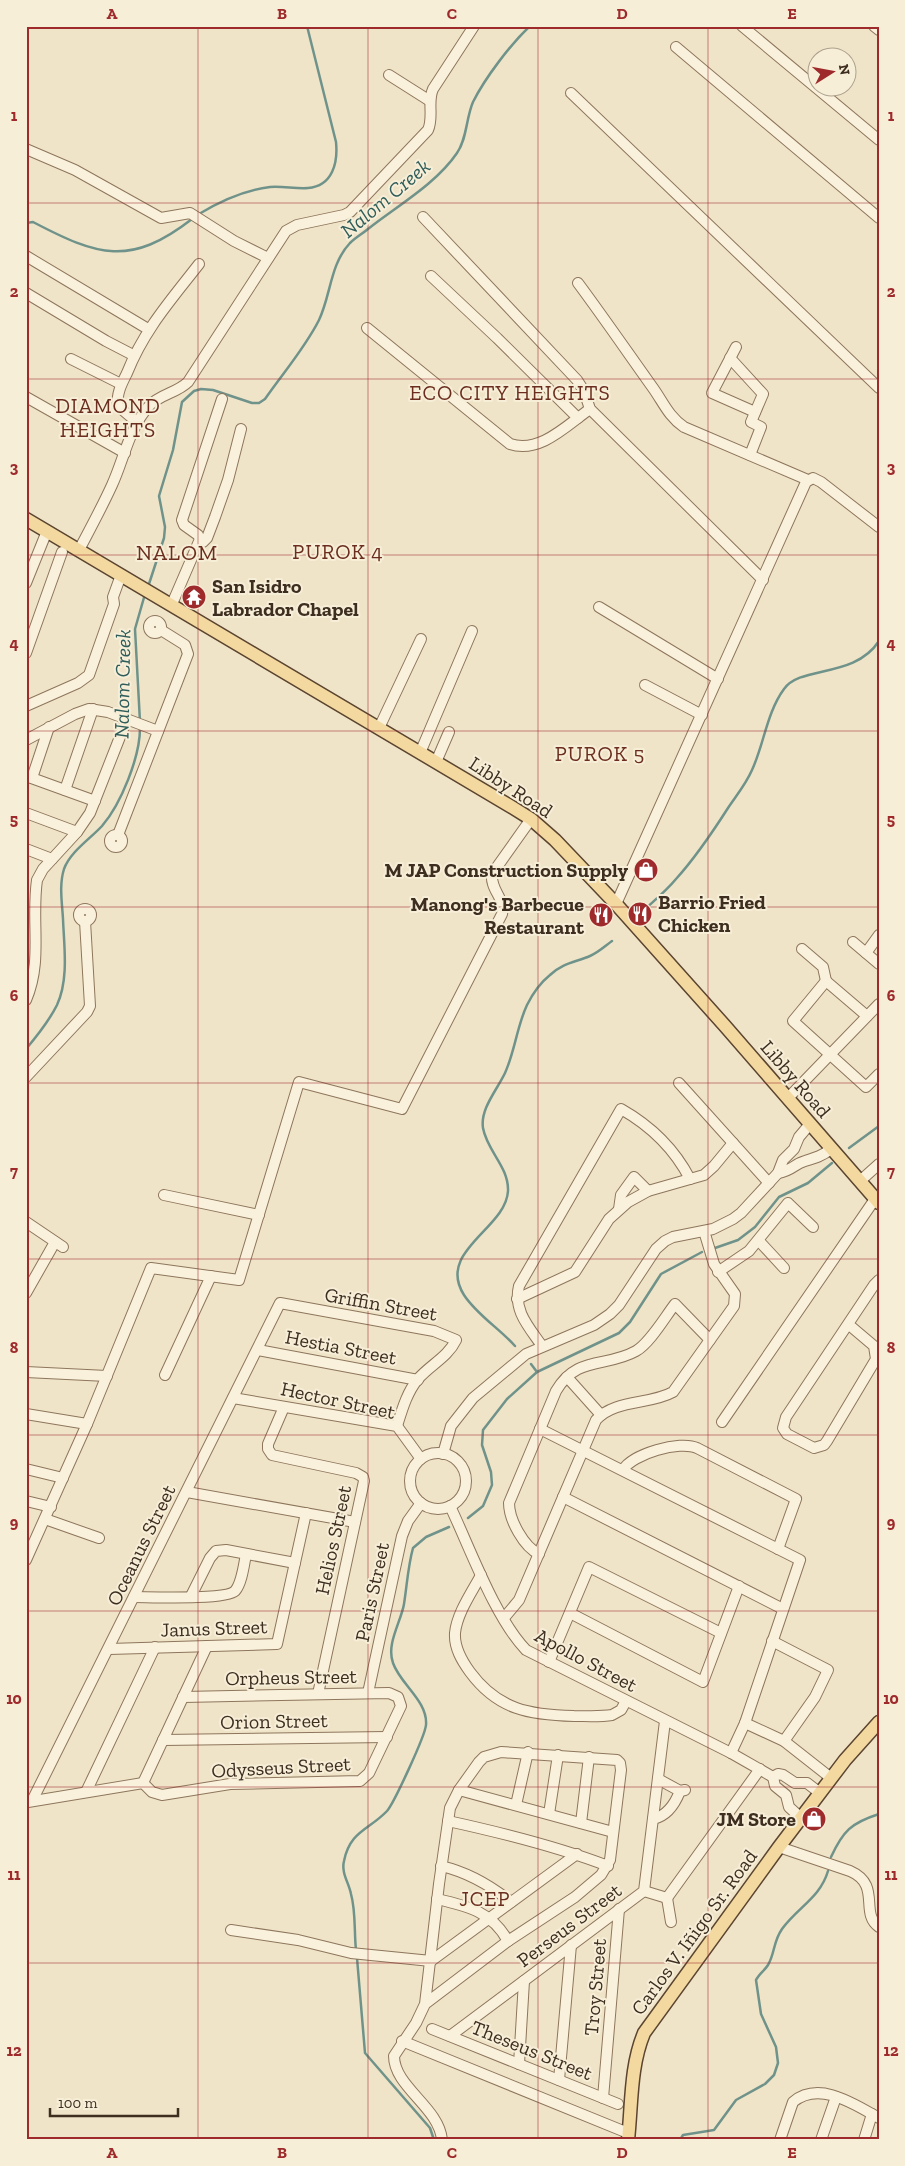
<svg xmlns="http://www.w3.org/2000/svg" width="905" height="2166" font-family="'Zilla Slab',serif">
  <style>
    .lines { fill: none; stroke-linecap: round; stroke-linejoin: round }
    .stream { stroke: #6f938a; stroke-width: 2.5 }
    .minor-casing { stroke: #8d765c; stroke-width: 12 }
    .major-casing { stroke: #5b4430; stroke-width: 15 }
    .minor { stroke: #faf1dc; stroke-width: 10 }
    .major { stroke: #f3d9a0; stroke-width: 12 }
    .grid { fill: none; stroke: #9e2a2b; stroke-width: 1; stroke-opacity: 0.55 }
    .labels { text-anchor: middle; dominant-baseline: central; stroke-width: 4; stroke-linejoin: round; paint-order: stroke }
    .poi-label { font-size: 20px; font-weight: bold; fill: #3d2e20; stroke: #f7eed8; text-anchor: end }
    .street-label { font-size: 20px; fill: #3d2e20; stroke: #f7eed8 }
    .water-label { font-size: 21px; font-style: italic; fill: #2f5d5a; stroke: #f7eed8 }
    .neighbourhood-label { font-size: 21px; letter-spacing: 1px; fill: #6b2e1e; stroke: #f7eed8 }
    .quarter-label { font-size: 22px; letter-spacing: 1px; fill: #6b2e1e; stroke: #f7eed8 }
    .neatline { fill: none; stroke: #9e2a2b; stroke-width: 2 }
    .grid-label { font-size: 16px; text-anchor: middle; font-weight: bold; fill: #9e2a2b }
  </style>
  <rect width="100%" height="100%" fill="#f0e4c8"/>
  <g class="lines">
    <g class="stream">
      <path d="M 199,214 C 219,202 246,190 270,187 C 283,186 296,189 308,188 C 333,186 338,162 336,142 L 307,26"/>
      <path d="M 26,223 L 33,222 C 98,256 130,267 192,219"/>
      <path d="M 148,587 L 164,538 L 165,527 L 159,496 L 173,450 L 182,402 L 194,391 L 201,389 L 213,390 L 252,403 L 259,403 L 265,399 C 283,373 305,348 319,320 C 331,295 330,264 350,243 C 355,238 362,234 368,229 C 397,206 436,184 457,153 C 467,139 466,118 473,102 C 485,78 510,45 530,26"/>
      <path d="M 140,722 L 135,629 L 145,594"/>
      <path d="M 644,910 C 655,900 667,890 676,879 C 696,857 712,833 728,808 C 736,796 746,784 752,770 C 764,744 767,712 784,689 C 801,665 854,679 879,641"/>
      <path d="M 26,1049 C 37,1036 49,1021 57,1005 C 69,979 64,946 63,919 C 62,902 59,885 64,869 C 70,852 90,839 102,826 C 121,804 140,757 140,728"/>
      <path d="M 849,1148 L 879,1126"/>
      <path d="M 715,1248 L 738,1240 L 755,1227 L 779,1197 L 808,1183 L 832,1163"/>
      <path d="M 515,1346 C 499,1328 477,1315 464,1295 C 436,1251 506,1229 508,1191 C 509,1167 487,1151 483,1128 C 480,1109 497,1090 505,1073 C 515,1051 517,1026 527,1005 C 533,993 540,983 550,975 C 562,963 576,962 590,956 C 599,952 605,946 612,941"/>
      <path d="M 531,1364 L 537,1372"/>
      <path d="M 468,1518 L 483,1506 L 492,1485 L 491,1472 L 482,1445 L 483,1430 L 507,1399 L 537,1372 L 619,1333 L 630,1322 L 661,1274 L 702,1252"/>
      <path d="M 831,1857 C 843,1831 851,1823 879,1814"/>
      <path d="M 356,1950 C 354,1932 356,1912 351,1894 C 349,1883 341,1873 344,1861 C 350,1831 369,1830 387,1811 C 394,1803 425,1736 426,1725 C 428,1701 400,1684 393,1663 C 386,1644 401,1622 404,1604 C 407,1585 408,1566 413,1548 L 426,1537 L 449,1527"/>
      <path d="M 357,1958 L 365,2053 L 430,2128 L 434,2140"/>
      <path d="M 680,2140 L 683,2135 L 714,2130 L 736,2100 L 765,2084 L 774,2075 L 778,2063 L 776,2047 L 761,2014 L 756,1980 C 759,1974 765,1970 768,1965 C 775,1953 773,1942 782,1929 C 798,1907 820,1898 828,1871"/>
    </g>
    <defs>
      <g id="minor">
        <path d="M 742,26 L 879,140"/>
        <path d="M 874,26 L 879,30"/>
        <path d="M 676,47 L 879,218"/>
        <path d="M 389,75 L 430,101"/>
        <path d="M 571,93 L 879,388"/>
        <path d="M 26,149 L 75,170 L 161,218 L 190,213 L 234,241 L 268,258"/>
        <path d="M 423,217 L 577,380 L 584,391 L 590,409 L 763,580"/>
        <path d="M 26,256 L 148,329"/>
        <path d="M 431,276 L 497,338 L 578,418"/>
        <path d="M 578,283 C 604,318 628,353 653,388 C 663,402 669,417 684,427 L 808,480"/>
        <path d="M 26,293 L 106,341 L 133,355"/>
        <path d="M 367,328 L 510,444 C 540,454 567,425 590,409"/>
        <path d="M 736,347 L 712,393 L 755,412"/>
        <path d="M 730,358 L 763,394 L 751,422 L 761,427 L 750,455"/>
        <path d="M 71,359 L 121,384"/>
        <path d="M 26,397 L 125,453"/>
        <path d="M 138,423 L 118,406 C 116,394 122,383 127,373 C 144,330 171,300 199,264"/>
        <path d="M 199,543 L 203,542 L 207,538 L 215,517 L 228,480 L 241,429"/>
        <path d="M 79,550 C 90,529 102,507 112,485 C 124,459 129,428 149,406 C 160,394 177,393 188,382 L 286,231 L 297,225 L 344,215 L 350,212 L 428,130 C 434,117 427,102 433,89 L 474,26"/>
        <path d="M 26,583 L 47,531"/>
        <path d="M 172,604 L 200,539 L 198,535 L 184,525 L 182,520 L 222,399"/>
        <path d="M 599,607 L 718,679"/>
        <circle cx="155" cy="627" r="6"/>
        <path d="M 26,653 L 62,552"/>
        <path d="M 645,685 L 702,715"/>
        <path d="M 26,706 L 78,683 L 89,675 L 114,604 L 113,597 L 121,575"/>
        <path d="M 379,728 L 421,639"/>
        <path d="M 26,740 L 75,714 L 89,709 L 108,712 L 158,731"/>
        <path d="M 420,753 L 472,631"/>
        <path d="M 436,762 L 449,732"/>
        <path d="M 26,776 L 95,801"/>
        <path d="M 32,778 L 49,727"/>
        <path d="M 65,790 L 93,709"/>
        <path d="M 26,813 L 77,832"/>
        <circle cx="116" cy="841" r="6"/>
        <path d="M 118,835 L 188,654 L 185,645 L 161,630"/>
        <path d="M 26,849 L 52,859"/>
        <path d="M 616,904 L 806,482 L 813,478 L 821,482 L 879,527"/>
        <circle cx="85" cy="915" r="6"/>
        <path d="M 853,942 L 879,964"/>
        <path d="M 802,949 L 823,967 L 826,981"/>
        <path d="M 866,953 L 879,935"/>
        <path d="M 826,981 L 793,1021 L 866,1087 L 879,1074"/>
        <path d="M 826,981 L 867,1016"/>
        <path d="M 26,1000 C 43,961 31,921 37,880 L 43,869 L 77,832 L 90,813 L 127,719"/>
        <path d="M 26,1077 L 87,1012 L 90,1006 L 85,921"/>
        <path d="M 679,1083 L 769,1183"/>
        <path d="M 788,1098 L 879,1004"/>
        <path d="M 778,1173 C 792,1171 794,1164 805,1161 C 815,1158 822,1156 831,1149"/>
        <path d="M 860,1181 L 879,1164"/>
        <path d="M 164,1195 L 259,1215"/>
        <path d="M 619,1209 L 621,1195 L 634,1177 L 648,1191"/>
        <path d="M 26,1222 L 63,1247"/>
        <path d="M 759,1241 L 784,1268"/>
        <path d="M 718,1272 L 749,1251 L 788,1203 L 813,1227"/>
        <path d="M 26,1293 L 55,1242"/>
        <path d="M 517,1299 L 575,1272 L 609,1219 L 628,1202 L 648,1191 L 704,1175 L 714,1166 L 733,1143"/>
        <path d="M 848,1324 L 874,1346 L 876,1359 L 827,1441 L 824,1445 L 814,1448 L 787,1434 L 783,1428 L 786,1417 L 874,1285 L 879,1280"/>
        <path d="M 542,1346 C 529,1327 513,1311 519,1286 L 621,1109 C 651,1126 674,1148 690,1179"/>
        <path d="M 258,1350 L 418,1380"/>
        <path d="M 26,1372 L 107,1376"/>
        <path d="M 165,1375 L 211,1276"/>
        <path d="M 567,1377 L 601,1415"/>
        <path d="M 233,1398 L 397,1426 L 421,1459"/>
        <path d="M 284,1407 L 268,1444 L 268,1449 L 272,1455 L 356,1473 L 363,1477 L 364,1481 L 318,1694"/>
        <path d="M 26,1414 L 87,1424"/>
        <path d="M 722,1422 L 875,1199"/>
        <path d="M 540,1429 L 800,1560 L 745,1723 L 731,1753"/>
        <circle cx="438" cy="1481" r="28"/>
        <path d="M 443,1454 L 451,1426 L 473,1398 L 526,1354 L 594,1325 L 610,1314 L 619,1305 L 656,1249 L 665,1241 L 673,1237 L 713,1229 L 733,1219 L 741,1213 L 778,1173 L 783,1160 L 794,1149 L 799,1137 L 810,1124"/>
        <path d="M 26,1469 L 63,1478"/>
        <path d="M 623,1470 C 632,1454 680,1440 697,1448 L 796,1499 L 778,1549"/>
        <path d="M 187,1492 L 355,1522"/>
        <path d="M 563,1497 L 783,1609"/>
        <path d="M 26,1501 L 51,1507"/>
        <path d="M 450,1506 C 470,1548 495,1618 526,1650 L 731,1753 L 773,1777"/>
        <path d="M 45,1519 L 99,1538"/>
        <path d="M 539,1554 C 524,1547 509,1520 509,1503 L 556,1391 C 577,1355 606,1368 636,1351 C 650,1343 665,1317 675,1304 L 710,1340"/>
        <path d="M 26,1560 L 87,1424 L 151,1268 L 239,1280 L 299,1082 L 402,1109 L 502,914 C 506,899 490,890 492,874 L 531,819"/>
        <path d="M 481,1575 C 472,1592 457,1613 455,1633 C 454,1648 462,1661 470,1672 C 498,1710 530,1715 574,1716 C 587,1716 600,1717 612,1715 L 621,1710 L 626,1701"/>
        <path d="M 191,1596 L 210,1558 L 216,1551 L 226,1550 L 295,1563"/>
        <path d="M 134,1597 C 151,1597 226,1600 235,1591 C 242,1583 244,1564 246,1554"/>
        <path d="M 570,1613 L 703,1682 L 739,1586"/>
        <path d="M 504,1618 L 519,1600 L 596,1420 C 615,1399 650,1405 673,1392 L 734,1306 L 735,1294 L 714,1264 L 704,1231"/>
        <path d="M 772,1641 L 828,1670 L 815,1697 L 784,1741"/>
        <path d="M 109,1649 L 277,1644 L 306,1513"/>
        <path d="M 549,1662 L 589,1567 L 721,1633"/>
        <path d="M 368,1693 L 402,1536 L 408,1521 L 421,1503"/>
        <path d="M 745,1723 L 784,1741 L 831,1778"/>
        <path d="M 163,1740 L 387,1737"/>
        <path d="M 773,1777 L 778,1774 L 783,1775 L 795,1783 L 807,1783 L 820,1793"/>
        <path d="M 773,1777 L 775,1786 L 786,1795 L 789,1807 L 801,1818"/>
        <path d="M 658,1779 L 680,1791 L 685,1790"/>
        <path d="M 143,1783 L 152,1792 L 162,1795 L 230,1784 L 360,1781 L 369,1773 L 401,1706 L 398,1697 L 389,1693 L 183,1697"/>
        <path d="M 143,1783 L 207,1646"/>
        <path d="M 459,1790 L 613,1832"/>
        <path d="M 86,1792 L 155,1647"/>
        <path d="M 32,1801 L 280,1303 L 434,1331 L 456,1340 C 448,1357 430,1365 418,1379 C 407,1392 402,1410 397,1426"/>
        <path d="M 28,1802 L 143,1783"/>
        <path d="M 516,1805 L 528,1752"/>
        <path d="M 549,1814 L 558,1755"/>
        <path d="M 653,1819 C 667,1816 675,1804 680,1791"/>
        <path d="M 448,1821 C 503,1833 556,1846 608,1866"/>
        <path d="M 581,1823 L 589,1757"/>
        <path d="M 779,1847 L 850,1871 C 882,1885 859,1913 879,1927"/>
        <path d="M 441,1866 C 467,1872 490,1885 511,1902"/>
        <path d="M 644,1891 L 667,1898"/>
        <path d="M 667,1898 L 760,1769"/>
        <path d="M 667,1898 L 671,1922"/>
        <path d="M 437,1899 C 468,1906 492,1912 508,1941"/>
        <path d="M 231,1930 L 298,1940 L 351,1953 L 431,1961 L 577,1854"/>
        <path d="M 425,2004 L 508,1941 L 575,1897 L 601,1875 L 610,1860 L 621,1770 L 620,1763 L 617,1760 L 501,1752 L 484,1757 L 479,1762 L 459,1790 L 450,1808 L 439,1884 L 425,2004 L 416,2023 L 394,2056 C 394,2087 439,2107 442,2140"/>
        <path d="M 432,2029 L 618,2104"/>
        <path d="M 450,2036 L 644,1891 L 665,1721"/>
        <path d="M 402,2041 L 628,2133"/>
        <path d="M 519,2064 L 524,1981"/>
        <path d="M 559,2080 L 571,1945"/>
        <path d="M 603,2098 L 619,1909"/>
        <path d="M 780,2140 L 793,2102 C 819,2080 854,2104 879,2118"/>
        <path d="M 821,2140 L 836,2097"/>
        <path d="M 864,2140 L 872,2114"/>
      </g>
      <g id="major">
        <path d="M 26,519 L 510,806 L 531,819 L 555,840 L 616,904 L 725,1026 L 879,1203"/>
        <path d="M 628,2140 C 632,2103 630,2067 644,2033 L 779,1847 L 845,1760 L 879,1722"/>
      </g>
    </defs>
    <use href="#minor" class="minor-casing"/>
    <use href="#major" class="major-casing"/>
    <use href="#minor" class="minor"/>
    <use href="#major" class="major"/>
  </g>
  <path class="grid" d="M 198,26 L 198,2140M 368,26 L 368,2140M 538,26 L 538,2140M 708,26 L 708,2140M 26,203 L 879,203M 26,379 L 879,379M 26,555 L 879,555M 26,731 L 879,731M 26,907 L 879,907M 26,1083 L 879,1083M 26,1259 L 879,1259M 26,1435 L 879,1435M 26,1611 L 879,1611M 26,1787 L 879,1787M 26,1963 L 879,1963"/>
  <defs>
    <symbol id="temple-disc" viewBox="-11 -11 22 22"><circle r="9.5" fill="#9e2a2b" stroke="#f7eed8"/><path d="M0-6L5-2H3V0L6.5 2.5H4V6H1.5V3h-3V6H-4V2.5H-6.5L-3 0V-2H-5Z" fill="#fff"/></symbol>
    <symbol id="shop-disc" viewBox="-11 -11 22 22"><circle r="9.5" fill="#9e2a2b" stroke="#f7eed8"/><path d="M-5-2.5h2.3a2.7 3.5 0 0 1 5.4 0H5L5.5 6h-11ZM-1.5-2.5h3a1.5 2.3 0 0 0-3 0Z" fill="#fff"/></symbol>
    <symbol id="restaurant-disc" viewBox="-11 -11 22 22"><circle r="9.5" fill="#9e2a2b" stroke="#f7eed8"/><path d="M-5-6h1v4h1v-4h1v4h1v-4h1v5L-1.5 .5V6h-2V.5L-5-1ZM5-6V6H3V1.5H1.5Q1.5-4 5-6Z" fill="#fff"/></symbol>
  </defs>
  <g fill-rule="evenodd">
    <use href="#temple-disc" x="180" y="583" width="28" height="28"/>
    <use href="#shop-disc" x="632" y="856" width="28" height="28"/>
    <use href="#restaurant-disc" x="626" y="900" width="28" height="28"/>
    <use href="#restaurant-disc" x="587" y="901" width="28" height="28"/>
    <use href="#shop-disc" x="800" y="1805" width="28" height="28"/>
  </g>
  <g class="labels">
    <g class="poi-label">
      <text x="212" y="586" text-anchor="start">San Isidro<tspan x="212" dy="23">Labrador Chapel</tspan></text>
      <text x="628" y="870">M JAP Construction Supply</text>
      <text x="658" y="902" text-anchor="start">Barrio Fried<tspan x="658" dy="23">Chicken</tspan></text>
      <text x="584" y="904">Manong's Barbecue<tspan x="584" dy="23">Restaurant</tspan></text>
      <text x="796" y="1819">JM Store</text>
    </g>
    <g class="street-label">
      <text transform="translate(511 787) rotate(33)">Libby Road</text>
      <text transform="translate(796 1079) rotate(49)">Libby Road</text>
      <text transform="translate(381 1304) rotate(10)">Griffin Street</text>
      <text transform="translate(341 1347) rotate(11)">Hestia Street</text>
      <text transform="translate(338 1400) rotate(12)">Hector Street</text>
      <text transform="translate(333 1540) rotate(-78)">Helios Street</text>
      <text transform="translate(141 1545) rotate(-64)">Oceanus Street</text>
      <text transform="translate(372 1592) rotate(-78)">Paris Street</text>
      <text transform="translate(214 1628) rotate(-2)">Janus Street</text>
      <text transform="translate(586 1660) rotate(28)">Apollo Street</text>
      <text transform="translate(291 1677) rotate(-1)">Orpheus Street</text>
      <text transform="translate(274 1721) rotate(-1)">Orion Street</text>
      <text transform="translate(281 1767) rotate(-3)">Odysseus Street</text>
      <text transform="translate(569 1925) rotate(-37)">Perseus Street</text>
      <text transform="translate(694 1932) rotate(-54)">Carlos V. Iñigo Sr. Road</text>
      <text transform="translate(595 1987) rotate(-85)">Troy Street</text>
      <text transform="translate(532 2050) rotate(22)">Theseus Street</text>
    </g>
    <g class="water-label">
      <text transform="translate(385 198) rotate(-40)">Nalom Creek</text>
      <text transform="translate(122 684) rotate(-89)">Nalom Creek</text>
    </g>
    <g class="neighbourhood-label">
      <text x="510" y="392">ECO CITY HEIGHTS</text>
      <text x="108" y="405">DIAMOND<tspan x="108" dy="24">HEIGHTS</tspan></text>
      <text x="338" y="551">PUROK 4</text>
      <text x="600" y="753">PUROK 5</text>
      <text x="485" y="1898">JCEP</text>
    </g>
    <g class="quarter-label">
      <text x="177" y="552">NALOM</text>
    </g>
  </g>
  <rect width="905" height="2166" fill="none" stroke="#f7eed8" stroke-width="55"/>
  <g transform="translate(832 72) rotate(79)"><circle r="24" fill="#f7eed8" stroke="#ada18e"/>
  <path d="M0-4L9 19L0 12L-9 19Z" fill="#9e2a2b"/>
  <text y="-8" font-size="14" font-weight="bold" text-anchor="middle" fill="#3d2e20">N</text>
  </g>
  <path d="M50 2108v8h128v-8" fill="none" stroke="#3d2e20" stroke-width="2.5"/>
  <text x="58" y="2108" font-size="15" fill="#3d2e20" stroke="#f7eed8" stroke-width="4" paint-order="stroke">100 m</text>
  <rect x="28" y="28" width="850" height="2110" class="neatline"/>
  <g class="grid-label">
    <text x="112" y="19">A</text>
    <text x="282" y="19">B</text>
    <text x="452" y="19">C</text>
    <text x="622" y="19">D</text>
    <text x="792" y="19">E</text>
    <text x="14" y="121">1</text>
    <text x="891" y="121">1</text>
    <text x="14" y="297">2</text>
    <text x="891" y="297">2</text>
    <text x="14" y="473">3</text>
    <text x="891" y="473">3</text>
    <text x="14" y="649">4</text>
    <text x="891" y="649">4</text>
    <text x="14" y="825">5</text>
    <text x="891" y="825">5</text>
    <text x="14" y="1001">6</text>
    <text x="891" y="1001">6</text>
    <text x="14" y="1177">7</text>
    <text x="891" y="1177">7</text>
    <text x="14" y="1353">8</text>
    <text x="891" y="1353">8</text>
    <text x="14" y="1528">9</text>
    <text x="891" y="1528">9</text>
    <text x="14" y="1704">10</text>
    <text x="891" y="1704">10</text>
    <text x="14" y="1880">11</text>
    <text x="891" y="1880">11</text>
    <text x="14" y="2056">12</text>
    <text x="891" y="2056">12</text>
    <text x="112" y="2158">A</text>
    <text x="282" y="2158">B</text>
    <text x="452" y="2158">C</text>
    <text x="622" y="2158">D</text>
    <text x="792" y="2158">E</text>
  </g>
</svg>
